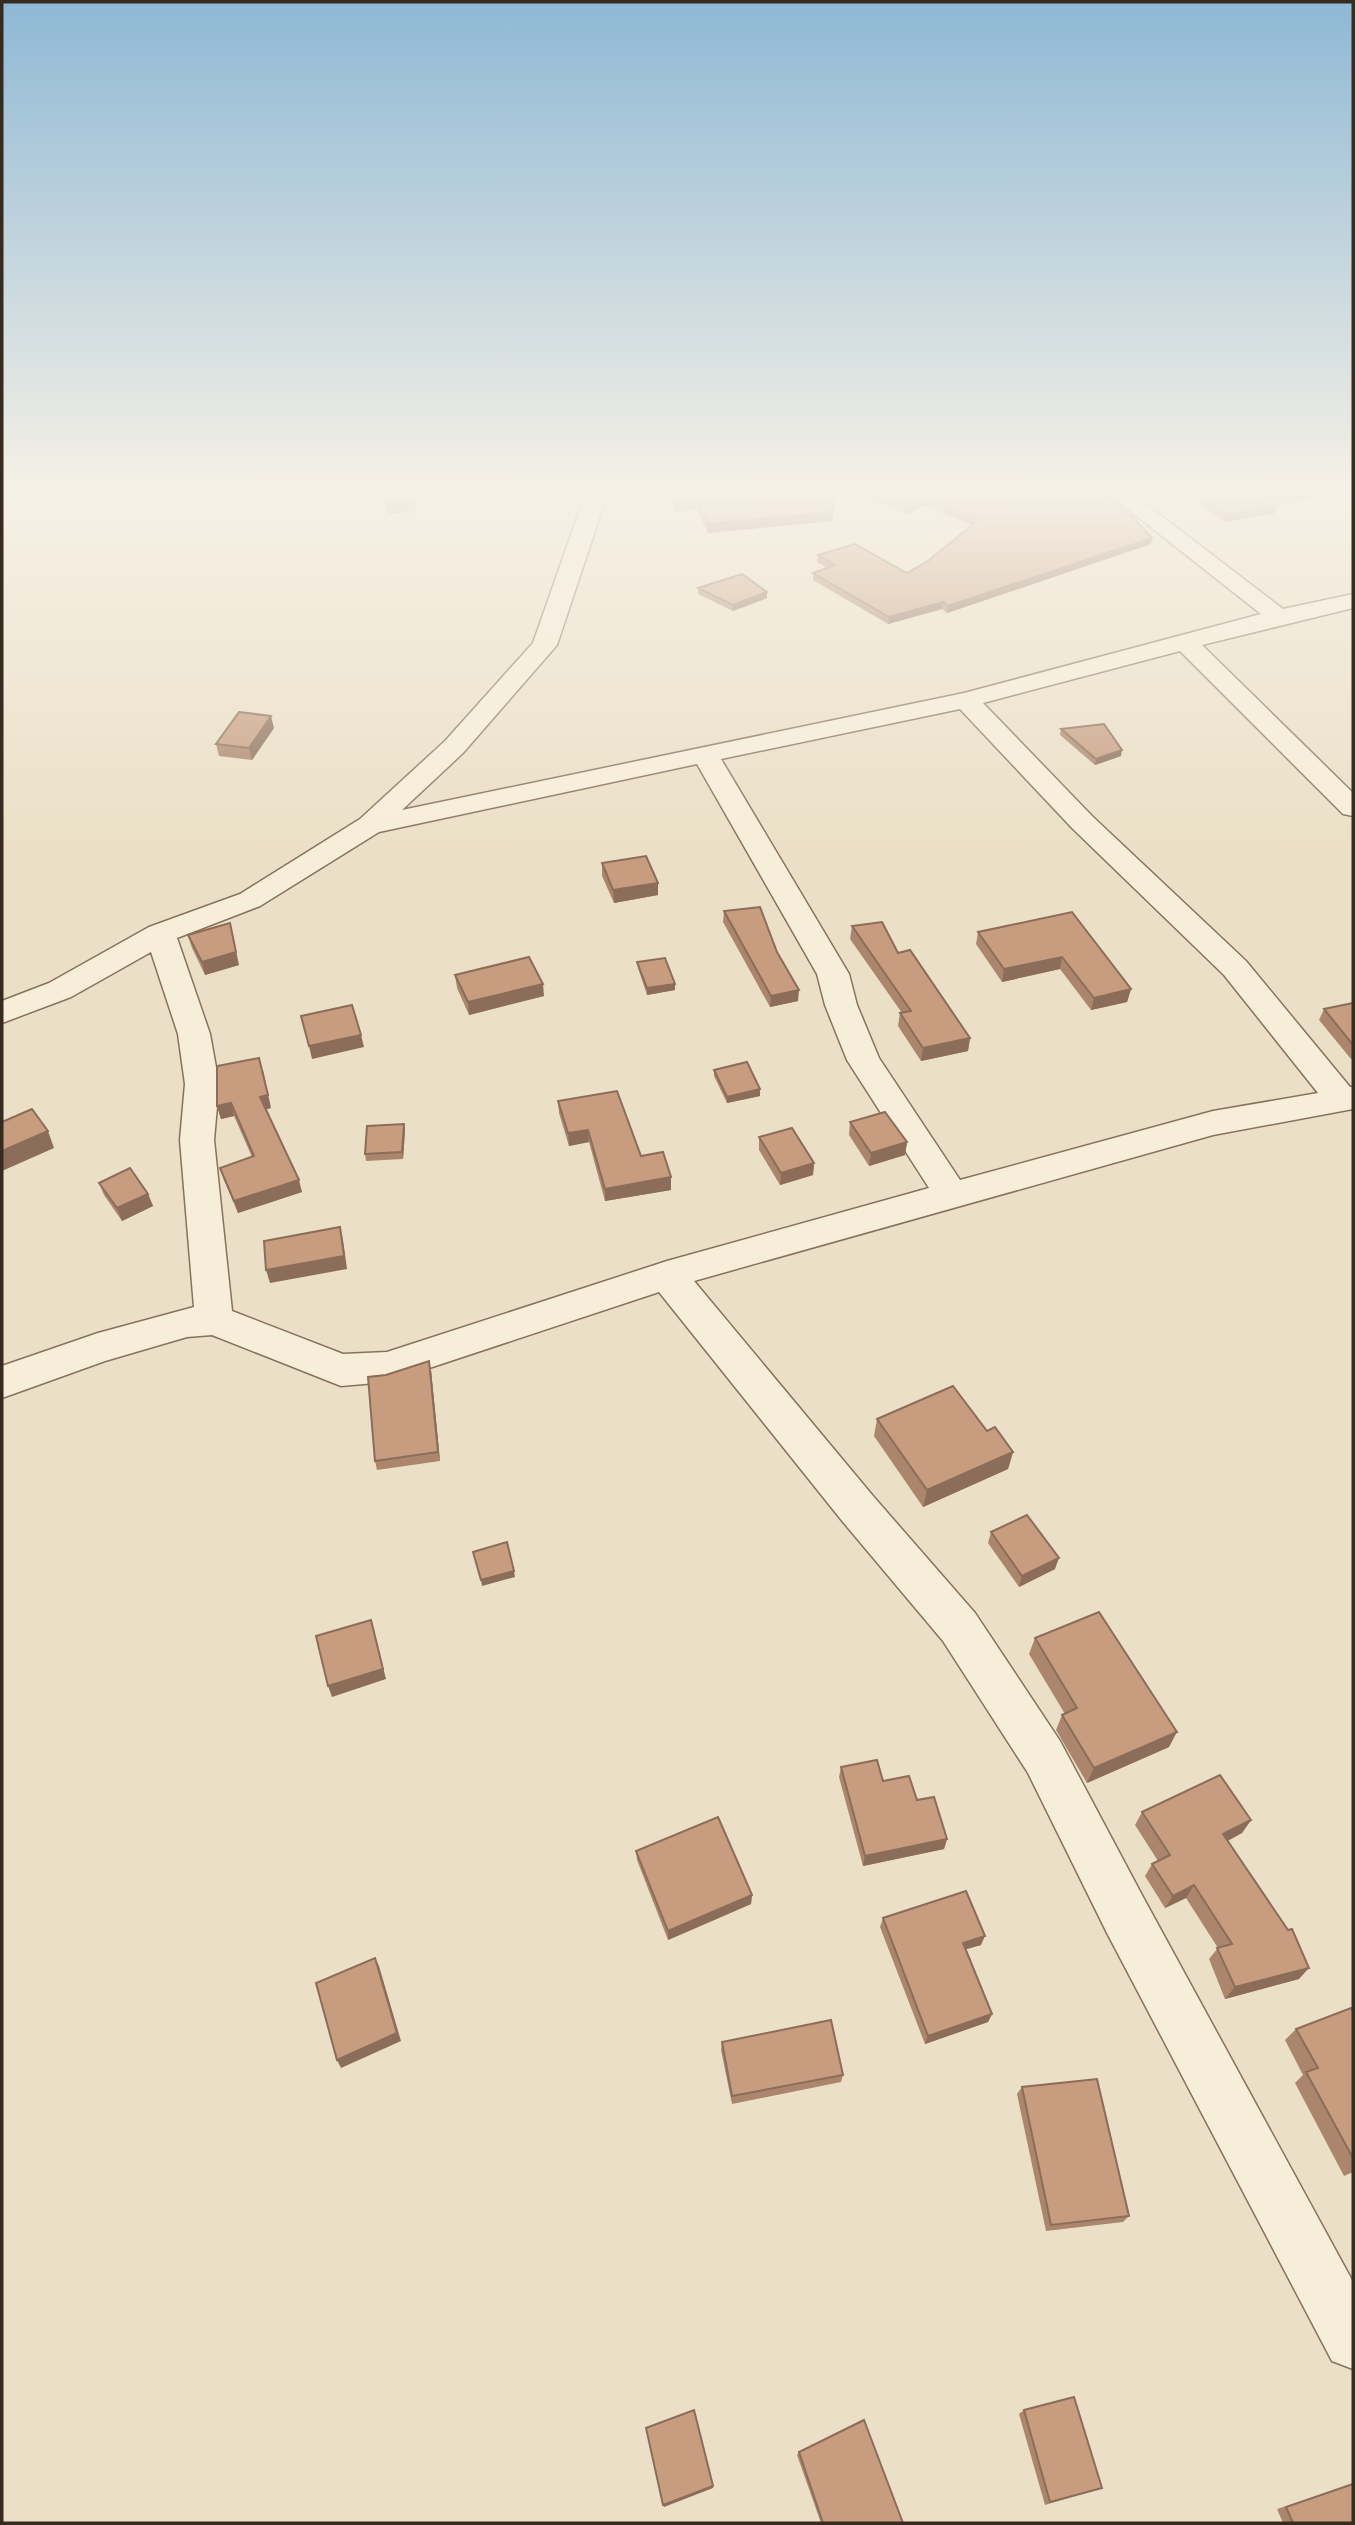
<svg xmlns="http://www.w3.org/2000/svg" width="1355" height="2525" font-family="'Source Serif 4',serif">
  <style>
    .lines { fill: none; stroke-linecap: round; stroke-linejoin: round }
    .minor-casing { stroke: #86725d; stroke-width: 3 }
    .minor { fill: #f7eed9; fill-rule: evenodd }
    .wall { fill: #ab866d }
    .shaded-wall { fill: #8b6d59 }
    .building { fill: #c79c7f; stroke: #8b6d59; stroke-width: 2 }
  </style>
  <rect width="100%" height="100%" fill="#ebe0c7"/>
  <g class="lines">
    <defs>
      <path id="minor" d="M 585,495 L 607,495 L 557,645 L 463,753 L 402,810 L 964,693 L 1261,614 L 1110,495 L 1134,495 L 1283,609 L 1353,594 L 1353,608 L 1202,645 L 1353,793 L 1353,816 L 1343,814 L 1180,651 L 983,703 L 1092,816 L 1246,961 L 1350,1087 L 1353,1087 L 1353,1109 L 1213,1135 L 694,1281 L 873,1496 L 975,1613 L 1060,1741 L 1143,1897 L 1353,2282 L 1353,2369 L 1332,2361 L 1107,1933 L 1028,1773 L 943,1641 L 843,1522 L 659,1292 L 387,1382 L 341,1386 L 212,1335 L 187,1337 L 105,1361 L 2,1398 L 2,1366 L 98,1333 L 194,1307 L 180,1140 L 185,1084 L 178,1034 L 151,952 L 71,997 L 2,1023 L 2,1001 L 49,983 L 149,927 L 240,894 L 360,819 L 445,741 L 533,643 ZM 960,709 L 1072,828 L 1224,975 L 1318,1093 L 1213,1111 L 960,1180 L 879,1058 L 857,1005 L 849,974 L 721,759 ZM 697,764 L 817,974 L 825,1005 L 847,1060 L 929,1188 L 667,1261 L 387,1352 L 343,1354 L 232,1311 L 214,1140 L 219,1084 L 210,1034 L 177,938 L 260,906 L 379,832 Z"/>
    </defs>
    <use href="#minor" class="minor-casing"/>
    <use href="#minor" class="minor"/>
  </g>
  <g class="wall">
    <path d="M 385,495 L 416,495 L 415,512 L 387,514 Z"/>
    <path d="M 672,495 L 837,495 L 832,521 L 708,533 L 697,510 L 674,511 Z"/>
    <path d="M 865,495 L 1105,495 L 1152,538 L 1151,544 L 947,613 L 942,609 L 888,624 L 813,580 L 813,573 L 827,568 L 817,562 L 818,555 L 907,573 L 928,561 L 972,525 L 924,505 L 908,514 L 865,498 Z"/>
    <path d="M 1188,495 L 1336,495 L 1274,504 L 1275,513 L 1224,522 Z"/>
    <path d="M 698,588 L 767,598 L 733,611 L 698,594 Z"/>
    <path d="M 274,728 L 252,760 L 219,756 L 216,744 Z"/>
    <path d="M 1061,729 L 1121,756 L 1095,765 L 1060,735 Z"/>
    <path d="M 602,863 L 658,883 L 658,895 L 614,903 L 602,876 Z"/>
    <path d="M 724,911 L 798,1001 L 770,1007 L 723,922 Z"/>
    <path d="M 1072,912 L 1131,989 L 1127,1002 L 1091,1010 L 1060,969 L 1002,982 L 976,944 L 978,932 Z"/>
    <path d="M 852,926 L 898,953 L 970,1038 L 968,1051 L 921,1061 L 898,1026 L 900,1013 L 902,1013 L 850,939 Z"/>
    <path d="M 188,935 L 239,965 L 205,975 L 192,948 Z"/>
    <path d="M 637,962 L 675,990 L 647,995 L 638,968 Z"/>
    <path d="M 455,975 L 544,996 L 469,1015 L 457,988 Z"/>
    <path d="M 1353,1003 L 1353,1059 L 1351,1059 L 1319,1020 L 1324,1009 Z"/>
    <path d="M 714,1070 L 760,1089 L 760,1096 L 727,1103 L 714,1076 Z"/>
    <path d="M 558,1101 L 671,1190 L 605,1201 L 589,1142 L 569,1146 L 559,1113 Z"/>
    <path d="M 217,1106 L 271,1108 L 266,1109 L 302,1192 L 238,1213 L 224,1180 L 220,1168 L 252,1157 L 234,1116 L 221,1119 Z"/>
    <path d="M 850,1122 L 907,1142 L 905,1155 L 869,1166 L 849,1135 Z"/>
    <path d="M 404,1124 L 405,1130 L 403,1159 L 366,1161 L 365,1154 Z"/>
    <path d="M 759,1137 L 814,1163 L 813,1175 L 780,1185 L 759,1150 Z"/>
    <path d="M 99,1183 L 148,1194 L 153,1206 L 122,1221 L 104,1195 Z"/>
    <path d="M 431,1370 L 440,1461 L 377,1470 L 375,1461 L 386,1375 Z"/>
    <path d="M 877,1419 L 987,1431 L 1013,1452 L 1008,1469 L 923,1507 L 874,1436 Z"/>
    <path d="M 991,1532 L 1055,1569 L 1019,1587 L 988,1543 Z"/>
    <path d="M 1035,1638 L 1169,1747 L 1087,1783 L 1056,1730 L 1062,1715 L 1065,1714 L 1029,1654 Z"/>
    <path d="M 841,1767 L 883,1781 L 917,1800 L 947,1839 L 944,1849 L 863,1866 L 839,1777 Z"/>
    <path d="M 1142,1812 L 1251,1820 L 1242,1833 L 1228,1841 L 1299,1979 L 1225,1999 L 1209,1959 L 1218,1948 L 1186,1898 L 1165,1908 L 1145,1876 L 1152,1864 L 1158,1861 L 1135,1825 Z"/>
    <path d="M 636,1851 L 752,1895 L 751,1904 L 668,1940 L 637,1860 Z"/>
    <path d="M 883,1918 L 981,1945 L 966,1949 L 992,2014 L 988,2022 L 925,2044 L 880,1927 Z"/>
    <path d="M 1353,2012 L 1353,2172 L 1344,2176 L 1295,2083 L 1303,2075 L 1285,2040 L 1296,2029 Z"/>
    <path d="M 722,2042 L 843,2075 L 841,2082 L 732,2104 L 721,2050 Z"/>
    <path d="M 1022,2087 L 1129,2216 L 1123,2222 L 1046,2231 L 1017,2094 Z"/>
    <path d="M 1024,2410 L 1095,2490 L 1045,2505 L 1019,2414 Z"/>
    <path d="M 799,2452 L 903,2523 L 821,2523 L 797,2455 Z"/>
    <path d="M 1353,2484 L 1353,2523 L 1283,2523 L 1277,2509 Z"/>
  </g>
  <g class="shaded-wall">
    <path d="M 414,495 L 416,495 L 415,512 L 413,503 Z"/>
    <path d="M 837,495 L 832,521 L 708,533 L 708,524 Z"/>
    <path d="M 1292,495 L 1336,495 L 1265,505 L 1267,498 Z"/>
    <path d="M 925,499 L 924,505 L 908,514 L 908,508 Z"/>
    <path d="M 1277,506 L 1275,513 L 1224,522 L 1226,515 Z"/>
    <path d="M 1152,538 L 1151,544 L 947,613 L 948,606 Z"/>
    <path d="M 767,592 L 767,598 L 733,611 L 733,605 Z"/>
    <path d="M 943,602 L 942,609 L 888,624 L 889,617 Z"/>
    <path d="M 271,716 L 274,728 L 252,760 L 249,748 Z"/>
    <path d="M 1122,750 L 1121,756 L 1095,765 L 1096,759 Z"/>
    <path d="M 658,883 L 658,895 L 614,903 L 613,890 Z"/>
    <path d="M 233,936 L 239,965 L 205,975 L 202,962 Z"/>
    <path d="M 1062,957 L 1060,969 L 1002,982 L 1004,969 Z"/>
    <path d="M 543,984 L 544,996 L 469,1015 L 468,1002 Z"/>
    <path d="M 675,984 L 675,990 L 647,995 L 647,988 Z"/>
    <path d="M 1131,989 L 1127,1002 L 1091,1010 L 1094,998 Z"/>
    <path d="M 799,990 L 798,1001 L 770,1007 L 771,996 Z"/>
    <path d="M 361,1035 L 364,1047 L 312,1059 L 309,1046 Z"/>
    <path d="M 970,1038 L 968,1051 L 921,1061 L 923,1048 Z"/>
    <path d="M 263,1070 L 271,1108 L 264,1110 L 260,1097 Z"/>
    <path d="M 760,1089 L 760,1096 L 727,1103 L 727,1097 Z"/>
    <path d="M 231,1103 L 234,1116 L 221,1119 L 217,1106 Z"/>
    <path d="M 404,1124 L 405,1130 L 403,1159 L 402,1152 Z"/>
    <path d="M 588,1130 L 589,1142 L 569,1146 L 568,1133 Z"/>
    <path d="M 48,1131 L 54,1148 L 2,1171 L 2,1151 Z"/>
    <path d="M 907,1142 L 905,1155 L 869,1166 L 871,1153 Z"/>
    <path d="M 814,1163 L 813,1175 L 780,1185 L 781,1173 Z"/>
    <path d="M 671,1177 L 671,1190 L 605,1201 L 605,1189 Z"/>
    <path d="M 299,1180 L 302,1192 L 238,1213 L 234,1201 Z"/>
    <path d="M 148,1194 L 153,1206 L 122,1221 L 117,1208 Z"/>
    <path d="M 340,1227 L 343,1240 L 347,1269 L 270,1283 L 266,1270 Z"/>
    <path d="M 429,1361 L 431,1370 L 440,1461 L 438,1452 Z"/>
    <path d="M 1013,1452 L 1008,1469 L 923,1507 L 927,1490 Z"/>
    <path d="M 1059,1558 L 1055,1569 L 1019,1587 L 1022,1576 Z"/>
    <path d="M 514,1571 L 515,1577 L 482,1586 L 481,1580 Z"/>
    <path d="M 374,1631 L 386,1679 L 332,1697 L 328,1686 Z"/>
    <path d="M 1177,1732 L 1169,1747 L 1087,1783 L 1094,1768 Z"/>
    <path d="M 1251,1820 L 1242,1833 L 1215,1847 L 1223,1834 Z"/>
    <path d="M 947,1839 L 944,1849 L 863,1866 L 865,1856 Z"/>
    <path d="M 1194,1885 L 1186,1898 L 1165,1908 L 1173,1896 Z"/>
    <path d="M 752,1895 L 751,1904 L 668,1940 L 668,1931 Z"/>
    <path d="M 985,1936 L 981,1945 L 960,1951 L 963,1943 Z"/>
    <path d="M 375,1958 L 379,1966 L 401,2041 L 341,2068 L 337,2060 Z"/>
    <path d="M 1309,1968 L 1299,1979 L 1225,1999 L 1235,1987 Z"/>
    <path d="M 992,2014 L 988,2022 L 925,2044 L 928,2036 Z"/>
    <path d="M 713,2486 L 713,2488 L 664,2507 L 663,2505 Z"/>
  </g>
  <g class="building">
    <path d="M 385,495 L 414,495 L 413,503 L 385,504 Z"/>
    <path d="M 673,495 L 836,495 L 833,512 L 708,524 L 697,502 L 674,502 Z"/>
    <path d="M 873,495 L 1105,495 L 1135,519 L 1152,538 L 948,606 L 943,602 L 889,617 L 813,573 L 835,565 L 818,555 L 855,544 L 907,573 L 928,561 L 978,520 L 925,499 L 908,508 Z"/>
    <path d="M 1198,495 L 1292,495 L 1267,498 L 1277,506 L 1226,515 Z"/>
    <path d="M 742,574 L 767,592 L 733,605 L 698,588 Z"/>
    <path d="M 239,712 L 271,716 L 249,748 L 216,744 Z"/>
    <path d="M 1104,724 L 1122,750 L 1096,759 L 1061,729 Z"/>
    <path d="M 646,856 L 658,883 L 613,890 L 602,863 Z"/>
    <path d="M 760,907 L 777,952 L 799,990 L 771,996 L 724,911 Z"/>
    <path d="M 1072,912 L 1131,989 L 1094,998 L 1062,957 L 1004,969 L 978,932 Z"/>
    <path d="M 882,922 L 898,953 L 910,950 L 970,1038 L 923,1048 L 900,1013 L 911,1011 L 852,926 Z"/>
    <path d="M 230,923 L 236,952 L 202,962 L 188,935 Z"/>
    <path d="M 529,957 L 543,984 L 468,1002 L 455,975 Z"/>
    <path d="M 665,958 L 675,984 L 647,988 L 637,962 Z"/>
    <path d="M 1353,1003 L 1353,1045 L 1324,1009 Z"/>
    <path d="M 352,1005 L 361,1035 L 309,1046 L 301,1016 Z"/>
    <path d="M 259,1058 L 268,1095 L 260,1097 L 299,1180 L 234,1201 L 220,1168 L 254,1156 L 231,1103 L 217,1106 L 217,1066 Z"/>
    <path d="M 747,1062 L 760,1089 L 727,1097 L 714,1070 Z"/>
    <path d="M 617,1091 L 641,1156 L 663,1152 L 671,1177 L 605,1189 L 588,1130 L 568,1133 L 558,1101 Z"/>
    <path d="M 32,1109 L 48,1131 L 2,1151 L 2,1122 Z"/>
    <path d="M 885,1112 L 907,1142 L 871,1153 L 850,1122 Z"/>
    <path d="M 404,1124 L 402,1152 L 365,1154 L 367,1126 Z"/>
    <path d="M 792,1128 L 814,1163 L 781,1173 L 759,1137 Z"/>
    <path d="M 130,1168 L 148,1194 L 117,1208 L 99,1183 Z"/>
    <path d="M 340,1227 L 344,1256 L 266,1270 L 264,1241 Z"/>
    <path d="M 429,1361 L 438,1452 L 375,1461 L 368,1377 L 386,1375 Z"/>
    <path d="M 953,1386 L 987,1431 L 995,1427 L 1013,1452 L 927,1490 L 877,1419 Z"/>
    <path d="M 1027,1515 L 1059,1558 L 1022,1576 L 991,1532 Z"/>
    <path d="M 507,1542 L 514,1571 L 481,1580 L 473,1552 Z"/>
    <path d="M 1099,1612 L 1177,1732 L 1094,1768 L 1062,1715 L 1077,1708 L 1035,1638 Z"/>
    <path d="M 371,1620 L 383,1669 L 328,1686 L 316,1636 Z"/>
    <path d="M 877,1760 L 883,1781 L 909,1776 L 917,1800 L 934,1797 L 947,1839 L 865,1856 L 841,1767 Z"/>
    <path d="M 1220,1775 L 1251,1820 L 1223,1834 L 1288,1930 L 1292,1929 L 1309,1968 L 1235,1987 L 1217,1948 L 1232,1944 L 1194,1885 L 1173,1896 L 1152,1864 L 1170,1855 L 1142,1812 Z"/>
    <path d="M 718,1817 L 752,1895 L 668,1931 L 636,1851 Z"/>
    <path d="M 966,1891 L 985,1936 L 963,1943 L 992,2014 L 928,2036 L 883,1918 Z"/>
    <path d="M 375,1958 L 397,2033 L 337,2060 L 316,1983 Z"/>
    <path d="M 1351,2008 L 1353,2012 L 1353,2158 L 1306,2072 L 1318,2068 L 1296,2029 Z"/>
    <path d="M 831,2020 L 843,2075 L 732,2096 L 722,2042 Z"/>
    <path d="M 1097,2079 L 1129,2216 L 1051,2225 L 1022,2087 Z"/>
    <path d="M 1074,2397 L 1102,2488 L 1050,2502 L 1024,2410 Z"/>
    <path d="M 694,2410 L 713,2486 L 663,2505 L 646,2428 Z"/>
    <path d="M 864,2420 L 903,2523 L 823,2523 L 799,2452 Z"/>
    <path d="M 1353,2484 L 1353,2523 L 1293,2523 L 1286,2507 Z"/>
  </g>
  <linearGradient id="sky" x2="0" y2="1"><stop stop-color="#8eb8d5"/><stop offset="0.58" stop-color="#f6f1e6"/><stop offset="1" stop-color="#f6f1e6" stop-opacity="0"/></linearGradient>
  <rect width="1355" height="848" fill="url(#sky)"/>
  <rect width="1355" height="2525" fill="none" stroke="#372b20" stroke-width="7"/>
</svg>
